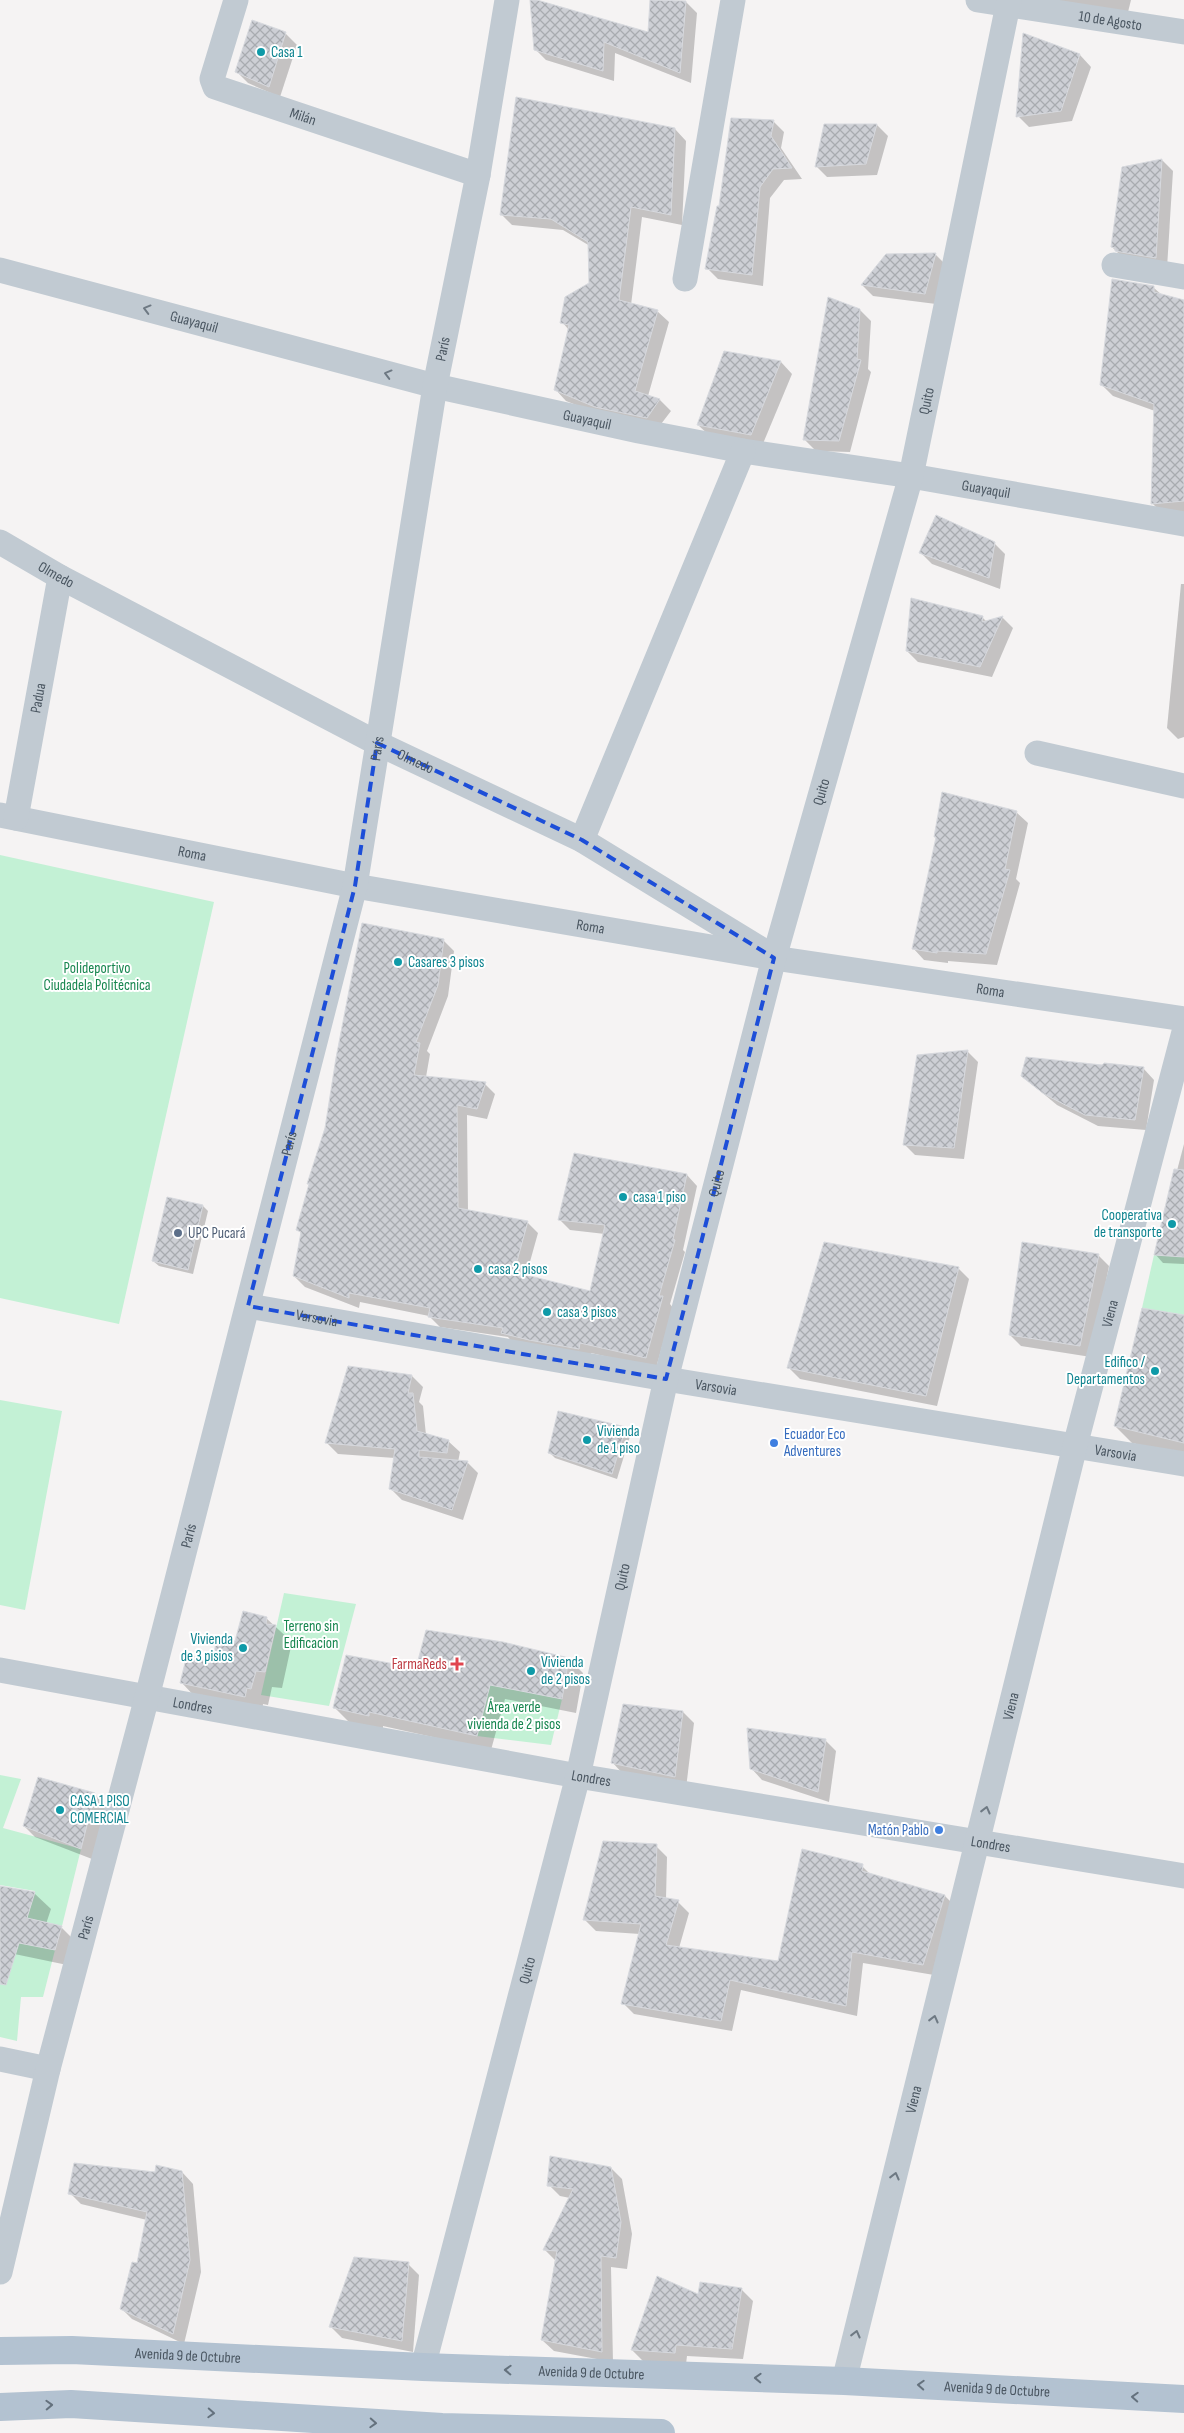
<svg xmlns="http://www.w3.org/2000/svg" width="1184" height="2433" font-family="'Sofia Sans Condensed',sans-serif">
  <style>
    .green { fill: #c3f1d5 }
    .shadow { fill: #0003 }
    .building { fill: url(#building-cross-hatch); stroke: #d7d9de }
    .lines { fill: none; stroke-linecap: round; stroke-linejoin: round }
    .minor { stroke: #c1cad2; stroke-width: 25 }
    .primary { stroke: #b3c2d1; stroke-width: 28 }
    .oneway { stroke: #6e7983 }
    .oneway2 { stroke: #64717d }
    .marked { fill: none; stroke: #1d4ed8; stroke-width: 4; stroke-dasharray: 10 6; stroke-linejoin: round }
    .culture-dot { fill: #0f9aa8; stroke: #fff; stroke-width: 2 }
    .service-dot { fill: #5c6f8a; stroke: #fff; stroke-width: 2 }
    .shop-dot { fill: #3f7fe0; stroke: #fff; stroke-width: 2 }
    .health-dot { fill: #e0444e; stroke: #fff; stroke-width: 2 }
    .labels { text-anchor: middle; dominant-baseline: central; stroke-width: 4; stroke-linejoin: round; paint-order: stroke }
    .street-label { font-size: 15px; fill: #4a5661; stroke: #fff }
    .culture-label { font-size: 15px; fill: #0d838f; stroke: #fff; text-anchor: start }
    .park-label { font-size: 15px; fill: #17864f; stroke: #fff }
    .service-label { font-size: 15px; fill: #4e5e75; stroke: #fff; text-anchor: start }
    .shop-label { font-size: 15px; fill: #366cbe; stroke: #fff; text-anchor: start }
    .health-label { font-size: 15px; fill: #be3a42; stroke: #fff; text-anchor: end }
  </style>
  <defs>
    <pattern id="building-cross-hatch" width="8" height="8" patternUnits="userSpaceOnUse" patternTransform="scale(1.25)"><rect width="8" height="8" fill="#cdcfd5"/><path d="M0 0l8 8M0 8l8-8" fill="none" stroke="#a8abb0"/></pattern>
  </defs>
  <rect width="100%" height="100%" fill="#f5f3f3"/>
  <g class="green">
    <path d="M 0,855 L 214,902 L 119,1324 L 0,1298 Z"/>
    <path d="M 1154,1255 L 1184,1257 L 1184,1315 L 1142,1308 Z"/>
    <path d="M 0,1400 L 62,1411 L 25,1610 L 0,1605 Z"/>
    <path d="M 284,1593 L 356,1604 L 329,1706 L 261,1695 Z"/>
    <path d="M 490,1685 L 562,1699 L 551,1745 L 477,1736 Z"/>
    <path d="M 0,1775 L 21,1779 L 3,1828 L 81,1849 L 62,1926 L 27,1918 L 35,1891 L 0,1885 Z"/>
    <path d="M 0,1939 L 55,1950 L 43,1997 L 21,1997 L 17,2041 L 0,2037 Z"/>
  </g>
  <g class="shadow">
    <path d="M 531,0 L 650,34 L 686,2 L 697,13 L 691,83 L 615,53 L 614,81 L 546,60 L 535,49 Z"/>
    <path d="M 1051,0 L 1131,0 L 1128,12 Z"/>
    <path d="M 285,33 L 297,45 L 280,97 L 248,83 L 236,71 Z"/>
    <path d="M 1024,35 L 1080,55 L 1091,67 L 1072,121 L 1029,127 L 1018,116 Z"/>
    <path d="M 773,121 L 784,132 L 781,148 L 802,179 L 784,180 L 770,198 L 763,286 L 718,279 L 707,268 L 720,208 Z"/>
    <path d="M 825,125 L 877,125 L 888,136 L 877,175 L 827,177 L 816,166 Z"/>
    <path d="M 675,129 L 686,141 L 682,225 L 642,217 L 631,305 L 657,311 L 669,322 L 648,396 L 660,400 L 671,411 L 658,428 L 607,417 L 566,401 L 555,389 L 569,330 L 562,322 L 590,284 L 590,246 L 563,230 L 512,225 L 501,214 Z"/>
    <path d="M 1162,160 L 1173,171 L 1167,268 L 1127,262 L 1112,247 Z"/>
    <path d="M 935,254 L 946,265 L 936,304 L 873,296 L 862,285 Z"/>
    <path d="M 1154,288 L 1162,295 L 1184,302 L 1184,512 L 1163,514 L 1152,503 L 1155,411 L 1113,396 L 1101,384 Z"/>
    <path d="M 860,310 L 871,321 L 868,369 L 871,372 L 850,452 L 816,451 L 805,440 Z"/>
    <path d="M 725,352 L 781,362 L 792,374 L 762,446 L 710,436 L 698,425 Z"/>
    <path d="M 994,543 L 1005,554 L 1000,589 L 932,564 L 921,553 Z"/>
    <path d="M 1181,584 L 1184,584 L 1184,737 L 1178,739 L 1167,728 Z"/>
    <path d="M 982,617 L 987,622 L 1002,617 L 1013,628 L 992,677 L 918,662 L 907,651 Z"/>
    <path d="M 1016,812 L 1028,823 L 1016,879 L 1020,883 L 997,965 L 948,961 L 948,963 L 924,960 L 913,948 L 937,838 L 935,836 Z"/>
    <path d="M 443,940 L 454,951 L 448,996 L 427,1051 L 430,1054 L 426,1077 L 485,1084 L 495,1094 L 487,1119 L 467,1115 L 468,1211 L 528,1223 L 538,1233 L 526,1276 L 591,1293 L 605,1234 L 570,1230 L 560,1220 L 687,1175 L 697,1186 L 683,1250 L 685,1252 L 670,1304 L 673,1308 L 656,1368 L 591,1353 L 589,1359 L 513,1343 L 508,1337 L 440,1327 L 429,1316 L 360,1302 L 359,1308 L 305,1287 L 294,1276 L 302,1234 L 298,1230 Z"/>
    <path d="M 967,1051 L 978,1062 L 964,1159 L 915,1155 L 904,1144 Z"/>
    <path d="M 1103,1067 L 1143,1068 L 1154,1080 L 1146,1130 L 1098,1126 L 1057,1105 L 1022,1076 Z"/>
    <path d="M 1184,1144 L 1184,1264 L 1163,1263 L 1155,1254 Z"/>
    <path d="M 203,1206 L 208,1211 L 193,1274 L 159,1266 L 153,1261 Z"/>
    <path d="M 1098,1255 L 1109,1266 L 1091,1357 L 1021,1346 L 1010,1335 Z"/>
    <path d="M 958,1268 L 969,1279 L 937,1406 L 800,1379 L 789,1368 Z"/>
    <path d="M 1184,1317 L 1184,1455 L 1132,1443 L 1115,1426 Z"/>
    <path d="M 349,1368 L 412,1376 L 423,1387 L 419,1402 L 423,1406 L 426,1435 L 448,1441 L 460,1452 L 458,1462 L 467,1462 L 478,1473 L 463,1520 L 402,1500 L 390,1488 L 395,1458 L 338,1454 L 327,1443 Z"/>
    <path d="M 625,1428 L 631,1433 L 617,1479 L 555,1458 L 550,1453 Z"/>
    <path d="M 266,1618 L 292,1642 L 282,1688 L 272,1687 L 268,1705 L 263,1704 L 262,1713 L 198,1700 L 182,1683 L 214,1662 Z"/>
    <path d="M 569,1659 L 583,1673 L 576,1713 L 505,1699 L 491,1750 L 383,1726 L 383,1729 L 349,1722 L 335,1708 Z"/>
    <path d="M 683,1712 L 694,1723 L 686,1788 L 623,1774 L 612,1762 Z"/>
    <path d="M 825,1740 L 836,1751 L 829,1802 L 762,1780 L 751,1768 Z"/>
    <path d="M 39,1779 L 95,1794 L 106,1806 L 92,1859 L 35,1837 L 24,1826 Z"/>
    <path d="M 656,1846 L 667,1857 L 666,1899 L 678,1902 L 689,1913 L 679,1948 L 779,1963 L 862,1866 L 871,1875 L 945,1896 L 956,1907 L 934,1975 L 863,1963 L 857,2016 L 741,1990 L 732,2031 L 634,2014 L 623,2003 L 640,1934 L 596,1931 L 585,1920 Z"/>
    <path d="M 0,1887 L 34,1893 L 51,1909 L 46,1924 L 61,1927 L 78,1944 L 72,1966 L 0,1951 Z"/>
    <path d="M 611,2168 L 622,2179 L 632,2234 L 627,2269 L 611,2267 L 613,2362 L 554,2351 L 542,2340 L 555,2260 L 544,2249 L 570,2198 L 560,2196 L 549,2185 Z"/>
    <path d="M 182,2172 L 193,2184 L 201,2272 L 184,2344 L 132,2319 L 121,2308 L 138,2265 L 147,2220 L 81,2204 L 70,2193 Z"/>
    <path d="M 408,2264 L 419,2275 L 413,2352 L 342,2338 L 331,2327 Z"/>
    <path d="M 701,2284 L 742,2290 L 753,2301 L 743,2359 L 687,2356 L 686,2364 L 643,2361 L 632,2350 L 699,2296 Z"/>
  </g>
  <g class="building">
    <path d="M 530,0 L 537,0 L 648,32 L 650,0 L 686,1 L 680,73 L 604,42 L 603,71 L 534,50 Z"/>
    <path d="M 252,20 L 286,32 L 269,87 L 235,72 Z"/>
    <path d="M 1023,33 L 1080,54 L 1061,111 L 1016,117 Z"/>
    <path d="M 516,97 L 675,128 L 671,215 L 631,207 L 619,300 L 658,310 L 635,391 L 660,399 L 647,418 L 595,407 L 554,390 L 569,325 L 560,323 L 565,297 L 589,283 L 588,242 L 551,219 L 500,215 Z"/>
    <path d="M 731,118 L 774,120 L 771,136 L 792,168 L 773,169 L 760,187 L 752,275 L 705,269 L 717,206 L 719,206 Z"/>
    <path d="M 824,124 L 877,124 L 866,164 L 815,167 Z"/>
    <path d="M 1162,159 L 1156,258 L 1115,251 L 1115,248 L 1111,247 L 1122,167 Z"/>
    <path d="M 936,253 L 925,294 L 861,285 L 886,254 Z"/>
    <path d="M 1112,279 L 1154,286 L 1154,292 L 1184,300 L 1184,501 L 1151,504 L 1154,404 L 1100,385 Z"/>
    <path d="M 828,297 L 860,309 L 857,359 L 861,360 L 839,441 L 803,440 Z"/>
    <path d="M 724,351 L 781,361 L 751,435 L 697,425 Z"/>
    <path d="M 936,515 L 995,542 L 989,578 L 919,553 Z"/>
    <path d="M 911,598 L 983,616 L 982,622 L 1003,616 L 980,667 L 906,651 Z"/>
    <path d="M 942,792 L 1017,811 L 1005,869 L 1010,870 L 986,954 L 937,951 L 937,953 L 912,949 L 936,837 L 934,837 Z"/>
    <path d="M 362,923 L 444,939 L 438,985 L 416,1042 L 420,1043 L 414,1075 L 486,1082 L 477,1109 L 457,1105 L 458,1208 L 528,1221 L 514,1272 L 590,1291 L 605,1225 L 558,1220 L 574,1153 L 687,1174 L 673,1239 L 675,1240 L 659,1296 L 663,1296 L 646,1358 L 580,1343 L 579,1349 L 529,1340 L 501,1333 L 503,1328 L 428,1317 L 430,1308 L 349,1293 L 349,1298 L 293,1276 L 301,1232 L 296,1230 L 309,1184 L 307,1184 L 325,1128 L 336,1058 Z"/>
    <path d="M 968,1050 L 954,1148 L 903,1145 L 917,1055 Z"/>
    <path d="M 1026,1057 L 1102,1065 L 1104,1063 L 1144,1067 L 1135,1120 L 1085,1115 L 1044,1094 L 1021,1076 Z"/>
    <path d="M 1174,1169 L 1184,1170 L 1184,1257 L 1154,1255 Z"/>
    <path d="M 167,1197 L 203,1205 L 188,1270 L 152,1261 Z"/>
    <path d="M 824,1242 L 959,1267 L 926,1396 L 787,1368 Z"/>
    <path d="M 1022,1242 L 1099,1254 L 1080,1346 L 1009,1335 Z"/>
    <path d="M 1142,1308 L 1184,1315 L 1184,1443 L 1114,1426 Z"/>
    <path d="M 348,1366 L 412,1375 L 408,1393 L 413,1393 L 417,1431 L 449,1440 L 447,1453 L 419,1450 L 419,1457 L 468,1461 L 452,1510 L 389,1489 L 395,1449 L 325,1443 Z"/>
    <path d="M 558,1411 L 626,1427 L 612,1474 L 548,1453 Z"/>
    <path d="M 243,1611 L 267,1617 L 266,1624 L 276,1625 L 265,1672 L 256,1671 L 251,1689 L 247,1688 L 245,1697 L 180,1683 L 187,1655 L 213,1661 L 217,1635 L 235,1641 Z"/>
    <path d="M 426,1630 L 503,1642 L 569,1658 L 562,1699 L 490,1685 L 477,1736 L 369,1712 L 369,1716 L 333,1708 L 346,1655 L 416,1668 Z"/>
    <path d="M 623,1704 L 683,1711 L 675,1777 L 611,1763 Z"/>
    <path d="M 747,1728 L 826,1739 L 818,1792 L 750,1769 Z"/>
    <path d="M 38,1777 L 95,1793 L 81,1849 L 23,1826 Z"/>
    <path d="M 603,1841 L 657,1844 L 655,1896 L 679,1900 L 666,1945 L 778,1961 L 802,1849 L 863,1864 L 862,1871 L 945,1895 L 923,1965 L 852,1952 L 846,2006 L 730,1980 L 721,2021 L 621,2004 L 641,1924 L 583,1920 Z"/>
    <path d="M 0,1886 L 35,1892 L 27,1918 L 62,1926 L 55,1950 L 19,1943 L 6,1985 L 0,1984 Z"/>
    <path d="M 550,2156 L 611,2167 L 621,2222 L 616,2258 L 601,2256 L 602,2352 L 541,2340 L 557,2251 L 543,2250 L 573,2189 L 547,2186 Z"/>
    <path d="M 74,2163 L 155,2172 L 156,2165 L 182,2171 L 190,2260 L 173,2334 L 120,2309 L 132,2262 L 137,2263 L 147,2212 L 68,2194 Z"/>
    <path d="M 354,2257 L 409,2262 L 402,2341 L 329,2327 Z"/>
    <path d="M 657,2276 L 698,2294 L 700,2282 L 742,2288 L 732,2349 L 676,2345 L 675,2353 L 631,2350 Z"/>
  </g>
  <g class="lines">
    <g class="minor">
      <path id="s1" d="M 236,0 L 212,79 L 215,87 L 478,175"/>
      <path id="s2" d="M 978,0 L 1184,32"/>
      <path d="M 1114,265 L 1184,277"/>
      <path id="s3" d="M 0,270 L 435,386 L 639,431 L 743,451 L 911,476 L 1184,524"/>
      <path d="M 685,279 L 733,0"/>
      <path id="s4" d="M 0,542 L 60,577 L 377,743 L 582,840 L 762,950"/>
      <path d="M 1037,753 L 1184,786"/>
      <path id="s5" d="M 0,815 L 355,886 L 774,958 L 1184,1019"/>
      <path id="s6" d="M 16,818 L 60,577"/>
      <path d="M 582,840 L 743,451"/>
      <path id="s7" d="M 248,1306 L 666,1379 L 1184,1464"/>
      <path id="s8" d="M 0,1670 L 578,1776 L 1184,1876"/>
      <path d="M 0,2059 L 48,2069"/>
      <path id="s9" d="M 0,2272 L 48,2069 L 147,1697 L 355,886 L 435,386 L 478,175 L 507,0"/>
      <path id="s10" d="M 423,2367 L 578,1776 L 666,1379 L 774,958 L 911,476 L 1009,0"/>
      <path id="s11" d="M 844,2381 L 1075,1446 L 1184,1032"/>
    </g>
    <g class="primary">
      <path id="s12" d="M 0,2351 L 72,2350 L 423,2367 L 844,2381 L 1184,2399"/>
      <path d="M 0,2407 L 71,2404 L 442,2427 L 661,2433"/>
    </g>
  </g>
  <defs><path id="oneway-chevron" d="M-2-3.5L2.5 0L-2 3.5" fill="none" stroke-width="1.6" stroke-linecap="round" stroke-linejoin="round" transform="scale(1.25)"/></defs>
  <g class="oneway">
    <use href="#oneway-chevron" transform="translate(147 309) rotate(-165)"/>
    <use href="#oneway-chevron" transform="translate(388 374) rotate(-165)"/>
    <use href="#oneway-chevron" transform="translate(986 1810) rotate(-76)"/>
    <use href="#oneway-chevron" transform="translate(934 2019) rotate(-76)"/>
    <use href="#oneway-chevron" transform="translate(895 2176) rotate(-76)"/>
    <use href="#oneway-chevron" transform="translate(856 2334) rotate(-76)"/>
  </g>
  <g class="oneway2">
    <use href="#oneway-chevron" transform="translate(508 2370) rotate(-178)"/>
    <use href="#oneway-chevron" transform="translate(758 2378) rotate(-178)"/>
    <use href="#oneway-chevron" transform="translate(921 2385) rotate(-177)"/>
    <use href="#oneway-chevron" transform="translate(1135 2397) rotate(-177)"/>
    <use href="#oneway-chevron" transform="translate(49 2405) rotate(-2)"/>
    <use href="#oneway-chevron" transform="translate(211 2413) rotate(3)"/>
    <use href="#oneway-chevron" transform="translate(373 2423) rotate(3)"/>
  </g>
  <path class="marked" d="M 377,743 L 582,840 L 774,958 L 666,1379 L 248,1306 L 355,886 Z"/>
  <g class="culture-dot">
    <circle cx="261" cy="52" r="5"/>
    <circle cx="398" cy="962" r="5"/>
    <circle cx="623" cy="1197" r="5"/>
    <circle cx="1172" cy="1224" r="5"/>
    <circle cx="478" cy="1269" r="5"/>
    <circle cx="547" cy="1312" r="5"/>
    <circle cx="1155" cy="1371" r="5"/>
    <circle cx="587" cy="1440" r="5"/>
    <circle cx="243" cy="1648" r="5"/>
    <circle cx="531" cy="1671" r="5"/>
    <circle cx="60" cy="1810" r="5"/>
  </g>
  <circle class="service-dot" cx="178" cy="1233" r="5"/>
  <g class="shop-dot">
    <circle cx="774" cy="1443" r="5"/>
    <circle cx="939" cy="1830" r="5"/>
  </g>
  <path class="health-dot" d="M454.5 1656.5h5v5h5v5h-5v5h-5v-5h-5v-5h5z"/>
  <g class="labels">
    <g class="street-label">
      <text stroke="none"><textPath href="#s2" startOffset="134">10 de Agosto</textPath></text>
      <text stroke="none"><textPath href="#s1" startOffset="184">Milán</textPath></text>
      <text stroke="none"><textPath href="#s3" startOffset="201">Guayaquil</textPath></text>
      <text stroke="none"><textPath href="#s9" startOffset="1975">París</textPath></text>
      <text stroke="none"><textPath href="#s10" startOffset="2030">Quito</textPath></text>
      <text stroke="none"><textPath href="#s3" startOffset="606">Guayaquil</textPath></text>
      <text stroke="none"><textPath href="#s3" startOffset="1011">Guayaquil</textPath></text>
      <text stroke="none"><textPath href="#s4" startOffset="65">Olmedo</textPath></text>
      <text stroke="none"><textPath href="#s6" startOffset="122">Padua</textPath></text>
      <text stroke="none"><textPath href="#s9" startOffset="1570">París</textPath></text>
      <text stroke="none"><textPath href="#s4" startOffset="470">Olmedo</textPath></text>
      <text stroke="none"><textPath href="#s10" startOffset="1625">Quito</textPath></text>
      <text stroke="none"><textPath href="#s5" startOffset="196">Roma</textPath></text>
      <text stroke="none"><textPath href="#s5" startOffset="601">Roma</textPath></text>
      <text stroke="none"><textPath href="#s5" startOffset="1006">Roma</textPath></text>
      <text stroke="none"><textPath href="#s9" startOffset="1165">París</textPath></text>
      <text stroke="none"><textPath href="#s10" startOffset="1220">Quito</textPath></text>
      <text stroke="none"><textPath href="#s11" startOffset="1100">Viena</textPath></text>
      <text stroke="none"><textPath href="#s7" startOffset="70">Varsovia</textPath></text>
      <text stroke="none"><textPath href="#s7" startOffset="475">Varsovia</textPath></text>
      <text stroke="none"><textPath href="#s7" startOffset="880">Varsovia</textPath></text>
      <text stroke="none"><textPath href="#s9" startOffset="760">París</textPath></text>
      <text stroke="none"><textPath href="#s10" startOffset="815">Quito</textPath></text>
      <text stroke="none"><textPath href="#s8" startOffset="196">Londres</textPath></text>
      <text stroke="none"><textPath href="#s11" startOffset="695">Viena</textPath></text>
      <text stroke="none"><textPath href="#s8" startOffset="601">Londres</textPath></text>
      <text stroke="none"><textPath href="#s8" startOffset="1006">Londres</textPath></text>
      <text stroke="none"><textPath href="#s9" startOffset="355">París</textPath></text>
      <text stroke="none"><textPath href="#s10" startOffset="410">Quito</textPath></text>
      <text stroke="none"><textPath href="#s11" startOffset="290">Viena</textPath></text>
      <text stroke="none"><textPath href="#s12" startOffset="188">Avenida 9 de Octubre</textPath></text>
      <text stroke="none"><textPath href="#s12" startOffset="592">Avenida 9 de Octubre</textPath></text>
      <text stroke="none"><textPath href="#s12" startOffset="998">Avenida 9 de Octubre</textPath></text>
    </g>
    <g class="culture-label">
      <text x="271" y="52">Casa 1</text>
      <text x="408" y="962">Casares 3 pisos</text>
      <text x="633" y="1197">casa 1 piso</text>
      <text x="1162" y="1215" text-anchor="end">Cooperativa<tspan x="1162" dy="17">de transporte</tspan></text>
      <text x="488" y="1269">casa 2 pisos</text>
      <text x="557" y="1312">casa 3 pisos</text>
      <text x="1145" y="1362" text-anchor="end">Edifico /<tspan x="1145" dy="17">Departamentos</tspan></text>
      <text x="597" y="1431">Vivienda<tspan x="597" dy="17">de 1 piso</tspan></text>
      <text x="233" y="1639" text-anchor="end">Vivienda<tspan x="233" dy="17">de 3 pisios</tspan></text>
      <text x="541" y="1662">Vivienda<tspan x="541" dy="17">de 2 pisos</tspan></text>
      <text x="70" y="1801">CASA 1 PISO<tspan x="70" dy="17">COMERCIAL</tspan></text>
    </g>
    <g class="park-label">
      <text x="97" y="968">Polideportivo<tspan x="97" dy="17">Ciudadela Politécnica</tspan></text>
      <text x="311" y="1626">Terreno sin<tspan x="311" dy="17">Edificacion</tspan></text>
      <text x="514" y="1707">Área verde<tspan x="514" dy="17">vivienda de 2 pisos</tspan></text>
    </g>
    <g class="service-label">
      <text x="188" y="1233">UPC Pucará</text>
    </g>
    <g class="shop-label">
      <text x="784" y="1434">Ecuador Eco<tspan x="784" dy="17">Adventures</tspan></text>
      <text x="929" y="1830" text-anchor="end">Matón Pablo</text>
    </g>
    <g class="health-label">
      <text x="447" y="1664">FarmaReds</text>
    </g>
  </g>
</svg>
